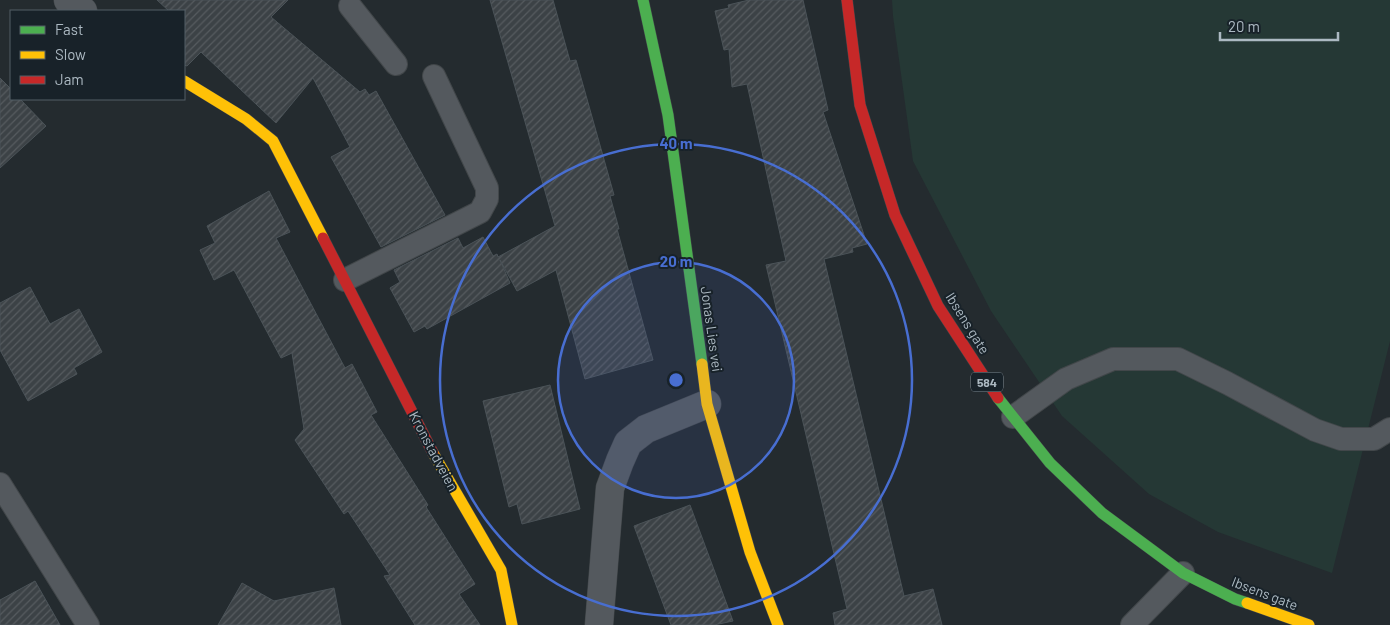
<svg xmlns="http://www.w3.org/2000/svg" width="1390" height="625" font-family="Barlow,sans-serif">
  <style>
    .grass { fill: #253835 }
    .building { fill: url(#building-hatch); stroke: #4b5358 }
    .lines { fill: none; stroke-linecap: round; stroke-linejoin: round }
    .lane-casing { stroke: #42474a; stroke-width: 24 }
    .street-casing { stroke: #42474a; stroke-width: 29 }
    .fast-casing { stroke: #42474a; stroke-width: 12 }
    .slow-casing { stroke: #42474a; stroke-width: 12 }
    .jam-casing { stroke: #42474a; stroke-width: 12 }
    .lane { stroke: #54595e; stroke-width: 22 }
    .street { stroke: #54595e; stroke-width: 28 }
    .fast { stroke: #4caf50; stroke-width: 11 }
    .slow { stroke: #ffc107; stroke-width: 11 }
    .jam { stroke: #c62828; stroke-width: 11 }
    .ring { fill: none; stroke: #486ed1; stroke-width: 2.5 }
    .labels { text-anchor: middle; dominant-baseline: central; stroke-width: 4; stroke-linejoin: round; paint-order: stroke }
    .shield { fill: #182229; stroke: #808c94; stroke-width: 1 }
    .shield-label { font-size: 12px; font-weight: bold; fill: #acb9c2 }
    .street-label { font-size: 14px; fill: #acb9c2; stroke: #182229 }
    .centre { fill: #486ed1; stroke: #182229; stroke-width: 2.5 }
    .ring-label { font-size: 15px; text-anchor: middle; font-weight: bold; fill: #486ed1; stroke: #182229; stroke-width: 4; stroke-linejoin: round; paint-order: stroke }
  </style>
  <defs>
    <pattern id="building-hatch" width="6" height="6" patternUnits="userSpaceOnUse" patternTransform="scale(1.25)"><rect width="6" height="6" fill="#3c4246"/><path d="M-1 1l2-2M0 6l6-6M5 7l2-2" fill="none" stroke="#565b5f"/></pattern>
  </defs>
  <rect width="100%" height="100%" fill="#242b2f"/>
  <path class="grass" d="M 892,0 L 1390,0 L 1390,341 L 1332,573 L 1218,532 L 1149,494 L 1062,416 L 991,311 L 913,161 L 893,16 Z"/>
  <g class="building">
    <path d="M 157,0 L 288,0 L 271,17 L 360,92 L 365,89 L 369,95 L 376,91 L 445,215 L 381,247 L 331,157 L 350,147 L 313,78 L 276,123 L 201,52 L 187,66 L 184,65 L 184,11 L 169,11 Z"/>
    <path d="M 490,0 L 553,0 L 570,61 L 576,60 L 614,195 L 610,196 L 619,229 L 617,229 L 653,360 L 585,379 L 556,270 L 517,291 L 500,260 L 510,283 L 427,329 L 425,326 L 414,332 L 390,288 L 400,282 L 394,270 L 458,238 L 463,248 L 483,237 L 493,256 L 497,254 L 498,257 L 555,226 Z"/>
    <path d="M 749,0 L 803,0 L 828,110 L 823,112 L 867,244 L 852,248 L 853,252 L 824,259 L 904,596 L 933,589 L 942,625 L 835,625 L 833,613 L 847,609 L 766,265 L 786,261 L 747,84 L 732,87 L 729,49 L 724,50 L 715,11 L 729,8 L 728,5 Z"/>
    <path d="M 0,78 L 11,89 L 11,99 L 20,99 L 46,126 L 0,168 Z"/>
    <path d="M 269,191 L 290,232 L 276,238 L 345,368 L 352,364 L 377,412 L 371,415 L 428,505 L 426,507 L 475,584 L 459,594 L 480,625 L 415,625 L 384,576 L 390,575 L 348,511 L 344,514 L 295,440 L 304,429 L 292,353 L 281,358 L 234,270 L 214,280 L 200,250 L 215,243 L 207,226 Z"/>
    <path d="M 30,287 L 50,324 L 79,309 L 102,352 L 74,368 L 77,374 L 28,401 L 0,350 L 0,303 Z"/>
    <path d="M 550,385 L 580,509 L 522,524 L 517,504 L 509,507 L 483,401 Z"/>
    <path d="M 690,505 L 733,621 L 714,625 L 671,625 L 634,526 Z"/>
    <path d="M 35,581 L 60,625 L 0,625 L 0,600 Z"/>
    <path d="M 242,583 L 274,601 L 334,588 L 341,625 L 218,625 Z"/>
  </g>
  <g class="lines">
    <defs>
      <g id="lane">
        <path d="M 350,6 L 396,64"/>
        <path d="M 345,280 L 480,212 L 487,199 L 487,188 L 434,76"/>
        <path d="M 1013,417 L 1066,379 L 1113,359 L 1178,359 L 1227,383 L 1315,430 L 1341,439 L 1374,439 L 1390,429"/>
        <path d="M 0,484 L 88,625"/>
        <path d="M 1132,625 L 1183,573"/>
      </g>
      <g id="street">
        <path d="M 68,0 L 83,11"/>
        <path d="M 599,625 L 610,488 L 620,461 L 628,443 L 646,429 L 707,404"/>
      </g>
      <g id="fast">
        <path d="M 643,0 L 668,115 L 702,364"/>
        <path d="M 998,398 L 1050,463 L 1102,513 L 1183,573 L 1235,599 L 1247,603"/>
      </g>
      <g id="slow">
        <path d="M 184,81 L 246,119 L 273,141 L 323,238"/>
        <path d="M 702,364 L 707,404 L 750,552 L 778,625"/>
        <path d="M 433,453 L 501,570 L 512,625"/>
        <path d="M 1247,603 L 1309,625"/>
      </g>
      <g id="jam">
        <path d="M 847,0 L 860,105 L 895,215 L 938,306 L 998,398"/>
        <path d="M 323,238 L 433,453"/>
      </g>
    </defs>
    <use href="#lane" class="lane-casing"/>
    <use href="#street" class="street-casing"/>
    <use href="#fast" class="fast-casing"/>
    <use href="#slow" class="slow-casing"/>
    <use href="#jam" class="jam-casing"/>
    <use href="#lane" class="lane"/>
    <use href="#street" class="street"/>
    <use href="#fast" class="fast"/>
    <use href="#slow" class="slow"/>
    <use href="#jam" class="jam"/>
  </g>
  <circle cx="676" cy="380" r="118" fill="#486ed1" fill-opacity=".12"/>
  <g class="ring">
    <circle cx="676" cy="380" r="118"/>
    <circle cx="676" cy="380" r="236"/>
  </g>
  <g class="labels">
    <rect class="shield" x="971" y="372.5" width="32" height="19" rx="4"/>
    <g class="shield-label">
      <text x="987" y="382">584</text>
    </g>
    <g class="street-label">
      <text transform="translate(968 323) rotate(58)">Ibsens gate</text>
      <text transform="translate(712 329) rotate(82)">Jonas Lies vei</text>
      <text transform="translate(434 451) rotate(62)">Kronstadveien</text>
      <text transform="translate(1265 593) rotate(21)">Ibsens gate</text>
    </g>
  </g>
  <circle cx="676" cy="380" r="8" class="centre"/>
  <g class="ring-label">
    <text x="676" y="149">40 m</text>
    <text x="676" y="267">20 m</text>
  </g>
  <rect x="10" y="10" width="175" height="90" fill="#182229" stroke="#535e66"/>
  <rect x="20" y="26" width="25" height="8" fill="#4caf50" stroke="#535e66"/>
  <text x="55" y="35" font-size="15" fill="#acb9c2">Fast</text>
  <rect x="20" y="51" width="25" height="8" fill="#ffc107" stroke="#535e66"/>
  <text x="55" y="60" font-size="15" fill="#acb9c2">Slow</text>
  <rect x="20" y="76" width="25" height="8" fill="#c62828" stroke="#535e66"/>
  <text x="55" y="85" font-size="15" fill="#acb9c2">Jam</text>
  <path d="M1220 32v8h118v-8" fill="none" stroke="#acb9c2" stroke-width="2.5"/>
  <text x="1228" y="32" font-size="15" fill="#acb9c2" stroke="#182229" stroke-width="4" paint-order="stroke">20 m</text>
</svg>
